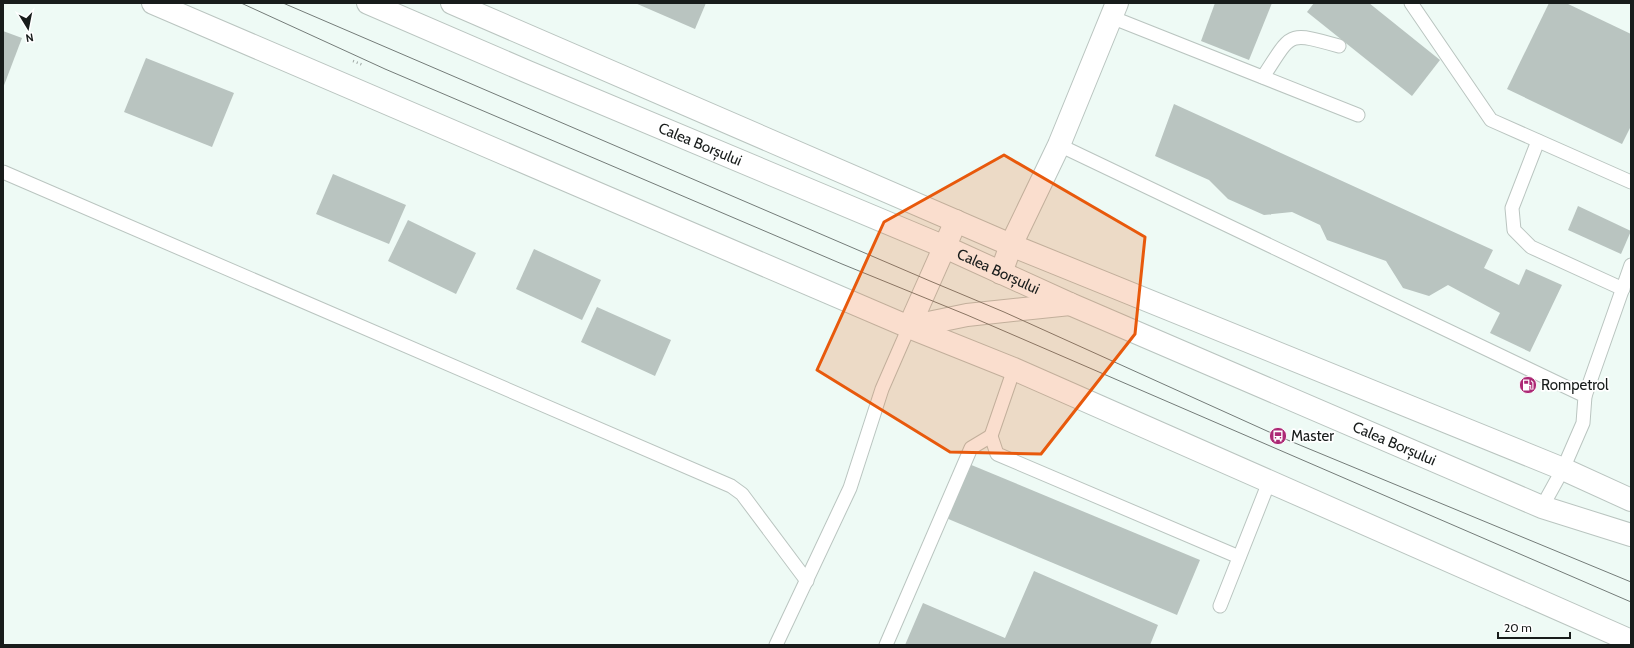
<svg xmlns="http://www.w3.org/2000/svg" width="1634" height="648" font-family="Cabin,sans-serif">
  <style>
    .building { fill: #b9c4c0 }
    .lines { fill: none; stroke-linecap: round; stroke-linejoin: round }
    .lane-casing { stroke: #bac5c0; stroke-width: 15 }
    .street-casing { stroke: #bac5c0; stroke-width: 24 }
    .secondary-casing { stroke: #bac5c0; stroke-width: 24 }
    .primary-casing { stroke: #bac5c0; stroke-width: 24 }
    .path { stroke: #9fa8a5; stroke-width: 2.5; stroke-dasharray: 1 3; stroke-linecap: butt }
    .lane { stroke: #fff; stroke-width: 13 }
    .street { stroke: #fff; stroke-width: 22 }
    .secondary { stroke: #fff; stroke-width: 22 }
    .primary { stroke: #fff; stroke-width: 22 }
    .tram { stroke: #747c79; stroke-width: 1 }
    .marked { fill: #e8590c; fill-opacity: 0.2; stroke: #e8590c; stroke-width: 3; stroke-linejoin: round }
    .labels { text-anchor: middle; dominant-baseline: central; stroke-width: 3.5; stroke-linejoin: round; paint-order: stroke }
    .street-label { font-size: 15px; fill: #181c1b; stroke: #fff }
    .poi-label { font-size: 15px; fill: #181c1b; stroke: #fff; text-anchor: start }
  </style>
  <rect width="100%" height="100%" fill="#eefaf5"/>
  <g class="building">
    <path d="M 635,3 L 706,3 L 695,29 Z"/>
    <path d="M 1215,3 L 1272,3 L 1249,60 L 1201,41 Z"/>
    <path d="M 1314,3 L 1369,3 L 1440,60 L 1412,96 L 1307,12 Z"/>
    <path d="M 1549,3 L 1566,3 L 1631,34 L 1631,126 L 1622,144 L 1507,89 Z"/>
    <path d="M 3,31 L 22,38 L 3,88 Z"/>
    <path d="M 146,58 L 234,93 L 212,147 L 124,112 Z"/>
    <path d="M 1174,104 L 1493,250 L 1484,268 L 1519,285 L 1526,269 L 1562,285 L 1530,352 L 1490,333 L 1500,313 L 1448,285 L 1429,296 L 1403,288 L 1386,261 L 1327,240 L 1320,225 L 1292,212 L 1264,215 L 1228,199 L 1209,180 L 1155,156 Z"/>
    <path d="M 333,174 L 406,205 L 389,244 L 316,214 Z"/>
    <path d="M 1578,206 L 1631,231 L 1621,254 L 1568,230 Z"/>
    <path d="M 408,220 L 476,253 L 456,294 L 388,261 Z"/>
    <path d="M 534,249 L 601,280 L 582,320 L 516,289 Z"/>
    <path d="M 597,307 L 671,340 L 655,376 L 581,342 Z"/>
    <path d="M 969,464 L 1200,560 L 1177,615 L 946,518 Z"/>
    <path d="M 1034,571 L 1158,625 L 1150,645 L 905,645 L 923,603 L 1005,638 Z"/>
  </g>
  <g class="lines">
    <defs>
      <g id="lane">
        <path d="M 1411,3 L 1491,120 L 1631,182"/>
        <path d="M 1111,17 L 1358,115"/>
        <path d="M 1263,77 C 1292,33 1286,31 1339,46"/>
        <path d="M 1538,141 L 1512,208 L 1514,230 L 1531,247 L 1623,289"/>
        <path d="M 1059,145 L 1585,396 L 1583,423 L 1563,469 L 1542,507"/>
        <path d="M 3,172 L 731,486 L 742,494 L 807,581"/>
        <path d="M 1014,369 L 991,436 L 997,454 L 1239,557"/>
        <path d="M 1585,396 L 1631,265"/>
        <path d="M 1220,606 L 1269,482"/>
        <path d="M 776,645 L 850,488 L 882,389 L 909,327"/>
        <path d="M 886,645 L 971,448 L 991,436"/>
      </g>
      <g id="street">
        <path d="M 1001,273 L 1011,245 L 1059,145 L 1117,3"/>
        <path d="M 909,327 L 1014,369 L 1631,641"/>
      </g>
      <g id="secondary">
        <path d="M 153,3 L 909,327 L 967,315 L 1070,304"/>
        <path d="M 909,327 L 956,221"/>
      </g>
      <g id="primary">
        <path id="s1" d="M 368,3 L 528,72 L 945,247 L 1070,304 L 1542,507 L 1631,535"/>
        <path d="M 452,3 L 1011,245 L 1563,469 L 1631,500"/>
      </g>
    </defs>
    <use href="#lane" class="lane-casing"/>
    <use href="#street" class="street-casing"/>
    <use href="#secondary" class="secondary-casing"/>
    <use href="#primary" class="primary-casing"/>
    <path class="path" d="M 353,61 L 363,65"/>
    <use href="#lane" class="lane"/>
    <use href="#street" class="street"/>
    <use href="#secondary" class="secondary"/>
    <use href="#primary" class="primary"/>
    <g class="tram">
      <path d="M 241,3 L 385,69 L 842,264 L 967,315 L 1631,602"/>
      <path d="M 283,3 L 930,281 L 1004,312 L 1278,436 L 1631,582"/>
    </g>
  </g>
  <path class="marked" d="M 1004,155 L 1145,237 L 1135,334 L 1041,454 L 950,452 L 817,370 L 884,222 Z"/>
  <defs>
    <symbol id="fuel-disc" viewBox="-11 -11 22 22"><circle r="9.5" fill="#ac2975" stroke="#fff"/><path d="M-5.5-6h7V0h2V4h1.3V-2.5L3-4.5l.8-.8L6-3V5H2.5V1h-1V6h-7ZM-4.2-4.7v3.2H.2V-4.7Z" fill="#fff"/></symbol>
    <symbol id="bus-disc" viewBox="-11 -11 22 22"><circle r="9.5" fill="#ac2975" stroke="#fff"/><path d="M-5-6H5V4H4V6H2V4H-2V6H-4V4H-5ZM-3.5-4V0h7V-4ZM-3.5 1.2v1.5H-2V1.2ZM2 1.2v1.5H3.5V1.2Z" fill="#fff"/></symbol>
  </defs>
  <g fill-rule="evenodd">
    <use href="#fuel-disc" x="1518" y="375" width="20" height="20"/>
    <use href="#bus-disc" x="1268" y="426" width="20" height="20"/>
  </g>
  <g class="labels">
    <g class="street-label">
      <text stroke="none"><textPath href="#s1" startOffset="361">Calea Borșului</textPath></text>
      <text stroke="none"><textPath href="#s1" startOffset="685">Calea Borșului</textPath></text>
      <text stroke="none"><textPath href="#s1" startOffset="1117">Calea Borșului</textPath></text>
    </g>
    <g class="poi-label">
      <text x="1541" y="385">Rompetrol</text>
      <text x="1291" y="436">Master</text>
    </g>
  </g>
  <rect width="1634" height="648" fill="none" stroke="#181c1b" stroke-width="8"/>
  <g transform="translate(28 28) rotate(170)" stroke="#ffffff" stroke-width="3" paint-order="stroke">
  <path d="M0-3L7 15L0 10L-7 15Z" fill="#181c1b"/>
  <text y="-6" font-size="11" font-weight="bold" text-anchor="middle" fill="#181c1b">N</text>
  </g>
  <path d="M1498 632v6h72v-6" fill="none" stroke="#181c1b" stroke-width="2"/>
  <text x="1504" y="632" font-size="12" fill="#181c1b" stroke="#ffffff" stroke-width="3" paint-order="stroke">20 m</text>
</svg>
